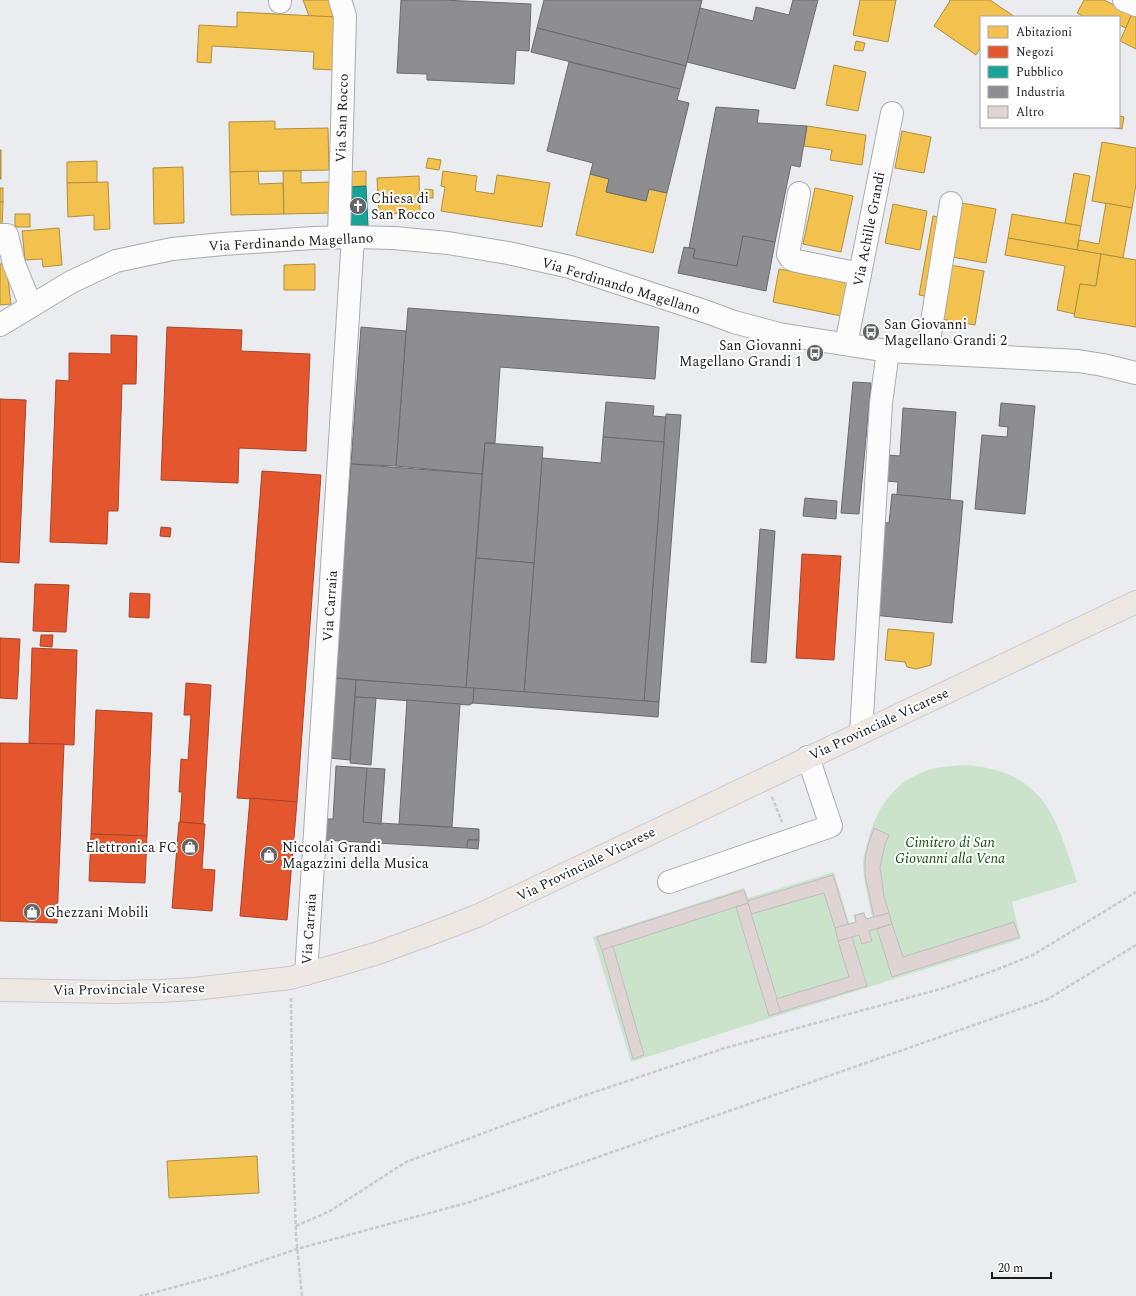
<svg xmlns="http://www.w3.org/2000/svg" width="1136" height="1296" font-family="Spectral,serif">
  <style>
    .green { fill: #cae3ca }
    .homes { fill: #f2c14e; stroke: #b18f3f }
    .shops { fill: #e4572e; stroke: #a74529 }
    .public { fill: #17a398; stroke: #187a73 }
    .industry { fill: #8d8d92; stroke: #6a6a6f }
    .building { fill: #e0d3d3; stroke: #bebec0 }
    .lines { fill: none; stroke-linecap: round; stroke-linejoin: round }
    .minor-casing { stroke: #a9abad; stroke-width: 24 }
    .major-casing { stroke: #cacacc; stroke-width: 24 }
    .path { stroke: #c9cacb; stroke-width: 2.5; stroke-dasharray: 4 2; stroke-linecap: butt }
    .minor { stroke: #fcfcfd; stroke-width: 22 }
    .major { stroke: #ede8e3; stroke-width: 22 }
    .labels { text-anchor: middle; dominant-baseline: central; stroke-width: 4; stroke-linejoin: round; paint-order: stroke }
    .street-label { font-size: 14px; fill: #191a1c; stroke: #fff }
    .poi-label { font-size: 14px; fill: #191a1c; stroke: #fff; text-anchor: start }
    .park-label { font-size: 14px; font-style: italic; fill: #0c4f0a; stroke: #fff }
  </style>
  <rect width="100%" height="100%" fill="#eaecf0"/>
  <path class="green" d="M 965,765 C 1044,771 1056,816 1077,882 L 1012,902 L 1021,939 L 631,1062 L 593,937 L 744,888 L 748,898 L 834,872 L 849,923 L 855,922 L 853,915 L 864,912 L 866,919 L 872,918 C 869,900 864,884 863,867 C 863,857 866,846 869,837 C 878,805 898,778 932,769 C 942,766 954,766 965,765 Z"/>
  <g class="homes">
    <path d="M 303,0 L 331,0 L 336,17 L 309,16 Z"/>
    <path d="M 860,0 L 896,0 L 888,42 L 853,35 Z"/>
    <path d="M 949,0 L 990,0 L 1015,17 L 981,17 L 981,47 L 976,55 L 934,26 L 950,1 Z"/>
    <path d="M 1084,0 L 1104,0 L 1132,14 L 1126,28 L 1119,25 L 1119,17 L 1085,17 L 1077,13 Z"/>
    <path d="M 237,12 L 336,17 L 334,70 L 313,69 L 314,52 L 212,46 L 211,63 L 197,62 L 199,25 L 237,27 Z"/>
    <path d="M 1132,14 L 1136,16 L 1136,49 L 1120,41 Z"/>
    <path d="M 856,41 L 865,43 L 863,51 L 854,50 Z"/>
    <path d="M 834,65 L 866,72 L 858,111 L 826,105 Z"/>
    <path d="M 1119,116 L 1124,117 L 1122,129 L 1108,127 L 1119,127 Z"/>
    <path d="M 275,121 L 275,129 L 328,128 L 329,170 L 230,172 L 229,122 Z"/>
    <path d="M 807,126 L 866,135 L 862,165 L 830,160 L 832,150 L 804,146 Z"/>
    <path d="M 902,131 L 931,137 L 924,173 L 895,168 Z"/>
    <path d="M 1102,142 L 1136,148 L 1136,184 L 1132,208 L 1092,201 Z"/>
    <rect x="0" y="150" width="1" height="29"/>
    <path d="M 428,158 L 441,160 L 439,170 L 426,168 Z"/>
    <path d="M 97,161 L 97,183 L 67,183 L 67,162 Z"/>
    <path d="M 183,167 L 184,223 L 154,224 L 153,168 Z"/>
    <path d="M 258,171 L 259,184 L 283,183 L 284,214 L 231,215 L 230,172 Z"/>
    <path d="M 283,171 L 301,171 L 301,183 L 331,182 L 331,213 L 284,214 Z"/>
    <path d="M 366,171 L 366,186 L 349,187 L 348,172 Z"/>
    <path d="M 443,171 L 477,176 L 475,191 L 494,194 L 497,175 L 550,183 L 542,227 L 441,211 L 445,187 L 441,186 Z"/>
    <path d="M 1074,173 L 1090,176 L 1081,226 L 1065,223 Z"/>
    <path d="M 590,174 L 609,179 L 606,192 L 646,201 L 649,189 L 667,193 L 653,253 L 576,235 Z"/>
    <path d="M 419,176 L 420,213 L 379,214 L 377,178 Z"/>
    <path d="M 108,182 L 110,229 L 94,230 L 94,215 L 68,217 L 67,183 Z"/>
    <rect x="0" y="188" width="3" height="14"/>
    <path d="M 815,188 L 853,196 L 841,252 L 803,244 Z"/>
    <path d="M 425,189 L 433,190 L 433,198 L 425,198 Z"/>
    <path d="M 0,202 L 3,202 L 2,229 L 0,229 Z"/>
    <path d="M 962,203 L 996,209 L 986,263 L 952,257 Z"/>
    <path d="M 1106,203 L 1132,208 L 1123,258 L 1077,250 L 1079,240 L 1099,244 Z"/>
    <path d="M 893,204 L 927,211 L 920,250 L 885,243 Z"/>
    <rect x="15" y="214" width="15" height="13"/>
    <path d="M 1012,214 L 1081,226 L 1077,250 L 1008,238 Z"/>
    <path d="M 933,216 L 943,218 L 930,297 L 919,295 Z"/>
    <path d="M 59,228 L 62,265 L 43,267 L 42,259 L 25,260 L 22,231 Z"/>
    <path d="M 1008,238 L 1101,254 L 1096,286 L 1080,284 L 1075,314 L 1057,310 L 1065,266 L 1005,255 Z"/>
    <path d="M 1101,254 L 1136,260 L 1136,327 L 1074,317 L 1080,284 L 1096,286 Z"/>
    <path d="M 6,263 L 11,304 L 0,305 L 0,264 Z"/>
    <path d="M 315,264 L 315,290 L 284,290 L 284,265 Z"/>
    <path d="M 950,265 L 984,271 L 975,325 L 941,319 Z"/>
    <path d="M 779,269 L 848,282 L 841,316 L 773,302 Z"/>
    <path d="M 888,629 L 934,633 L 931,665 L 916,669 L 907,667 L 905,662 L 885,660 Z"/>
    <path d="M 257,1156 L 259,1193 L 169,1198 L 167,1161 Z"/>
  </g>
  <g class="shops">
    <path d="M 167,327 L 242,330 L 241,351 L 310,354 L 306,451 L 239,448 L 238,483 L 161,480 Z"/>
    <path d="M 111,335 L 137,336 L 136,384 L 122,384 L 118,511 L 108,511 L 107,544 L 50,542 L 56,380 L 69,381 L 69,353 L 111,354 Z"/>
    <path d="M 0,399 L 26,400 L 19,563 L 0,562 Z"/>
    <path d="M 262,471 L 321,475 L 297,802 L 237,798 Z"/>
    <path d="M 161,527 L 171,528 L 170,537 L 160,536 Z"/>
    <path d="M 802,554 L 841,556 L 834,660 L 796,658 Z"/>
    <path d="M 35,584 L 69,585 L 66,632 L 33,631 Z"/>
    <path d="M 130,593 L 150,594 L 149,618 L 129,617 Z"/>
    <path d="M 41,635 L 53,635 L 52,647 L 40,646 Z"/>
    <path d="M 0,638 L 20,639 L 17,699 L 0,698 Z"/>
    <path d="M 32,648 L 77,650 L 74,745 L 29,743 Z"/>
    <path d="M 186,683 L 211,685 L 203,824 L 180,822 L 182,792 L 179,792 L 181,759 L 188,760 L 191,715 L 184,715 Z"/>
    <path d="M 96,710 L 152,713 L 147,836 L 91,834 Z"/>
    <path d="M 0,743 L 64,744 L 57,923 L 0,921 Z"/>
    <path d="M 250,798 L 297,802 L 287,920 L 240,916 Z"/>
    <path d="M 179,822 L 205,824 L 202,869 L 215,870 L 212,911 L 172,908 Z"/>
    <path d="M 91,834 L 147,836 L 145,883 L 89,881 Z"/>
  </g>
  <path class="public" d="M 366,186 L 368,226 L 351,227 L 349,187 Z"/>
  <g class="industry">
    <path d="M 401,0 L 442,0 L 531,4 L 529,51 L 516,50 L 514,84 L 427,80 L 427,74 L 397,73 Z"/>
    <path d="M 544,0 L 702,0 L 686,66 L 537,28 Z"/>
    <path d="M 793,0 L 818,0 L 795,89 L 687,62 L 700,8 L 753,21 L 756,7 L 789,15 Z"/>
    <path d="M 537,28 L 686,66 L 680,89 L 531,52 Z"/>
    <path d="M 569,62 L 680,89 L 677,100 L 689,103 L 667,193 L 649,189 L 646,201 L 606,192 L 609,179 L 590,174 L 593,163 L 547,151 Z"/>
    <path d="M 716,107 L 759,110 L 757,123 L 807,126 L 800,167 L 791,165 L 775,242 L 743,236 L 737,266 L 693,258 L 695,249 L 689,248 Z"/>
    <path d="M 743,236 L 775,242 L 766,291 L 678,273 L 684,247 L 695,249 L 693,258 L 737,266 Z"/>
    <path d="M 408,308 L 659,327 L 655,379 L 500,367 L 495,443 L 485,443 L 482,474 L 396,466 Z"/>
    <path d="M 361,327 L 406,331 L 396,466 L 351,464 Z"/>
    <path d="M 853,382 L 871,383 L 859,514 L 841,513 Z"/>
    <path d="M 606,402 L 654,406 L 653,416 L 666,417 L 664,442 L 603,437 Z"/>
    <path d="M 1001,403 L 1035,406 L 1025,514 L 975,509 L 982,435 L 1007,437 L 1008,427 L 999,426 Z"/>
    <path d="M 903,408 L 956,412 L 950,500 L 897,495 L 898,482 L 885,481 L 887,455 L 900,456 Z"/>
    <path d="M 666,414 L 681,415 L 659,702 L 644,701 Z"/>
    <path d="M 603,437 L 664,442 L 644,701 L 524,692 L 542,458 L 601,463 Z"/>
    <path d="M 485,443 L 543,447 L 534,563 L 476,558 Z"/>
    <path d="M 351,464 L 482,474 L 466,688 L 335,678 Z"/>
    <path d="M 892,494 L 963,501 L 952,623 L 873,615 L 882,522 L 889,523 Z"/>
    <path d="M 805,498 L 837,501 L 836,519 L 803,516 Z"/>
    <path d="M 760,529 L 775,531 L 766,663 L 751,662 Z"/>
    <path d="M 476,558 L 534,563 L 524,692 L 466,688 Z"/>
    <path d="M 335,678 L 356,680 L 350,760 L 329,758 Z"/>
    <path d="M 356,680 L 474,688 L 473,703 L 469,705 L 355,697 Z"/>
    <path d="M 474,688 L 659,702 L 658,717 L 473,703 Z"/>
    <path d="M 355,697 L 376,698 L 371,765 L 350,763 Z"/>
    <path d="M 407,700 L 460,704 L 452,827 L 399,824 Z"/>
    <path d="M 336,766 L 367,768 L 363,822 L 479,829 L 479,840 L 468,840 L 467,848 L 323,840 L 324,819 L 333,819 Z"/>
    <path d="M 367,768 L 385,769 L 381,824 L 363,822 Z"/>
    <path d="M 468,840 L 479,840 L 478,849 L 467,848 Z"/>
  </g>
  <g class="building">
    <path d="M 874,828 L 889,835 L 885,844 L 880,867 L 884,896 L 889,913 L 874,917 L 865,875 L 865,859 L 868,845 Z"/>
    <path d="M 833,875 L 848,924 L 835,928 L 824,893 L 751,914 L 747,901 Z"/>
    <path d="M 744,890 L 748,903 L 602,950 L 597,937 Z"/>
    <path d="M 748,903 L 781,1012 L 769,1016 L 736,907 Z"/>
    <path d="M 864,913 L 866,919 L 889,913 L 892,924 L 869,931 L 872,941 L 862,944 L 859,935 L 838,941 L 835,928 L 856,922 L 855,915 Z"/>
    <path d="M 1014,922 L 1019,937 L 892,977 L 877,929 L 892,924 L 903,957 Z"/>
    <path d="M 852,937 L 867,986 L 781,1012 L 776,999 L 849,977 L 838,941 Z"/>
    <path d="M 613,946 L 644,1055 L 633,1059 L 602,950 Z"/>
  </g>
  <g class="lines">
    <defs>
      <g id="minor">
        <path d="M 280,0 L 280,2"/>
        <path d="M 1124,0 L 1136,5"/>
        <path d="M 799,193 L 788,254 L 791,259 L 797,261 L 860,274"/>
        <path d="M 0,235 L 7,235 L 14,264 L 31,306"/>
        <path d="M 339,237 L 345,16 L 340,0"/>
        <path d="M 0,325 L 71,282 L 116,261 L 172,249 L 223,244 L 313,238 L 353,237 L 394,238 L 448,243 L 508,253 L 570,267 L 707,312 L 734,322 L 779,334 L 888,351 L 1078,361 L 1103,365 L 1136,373"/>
        <path d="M 846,344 L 892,113"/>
        <path d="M 927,353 L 951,203"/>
        <path d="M 861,733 L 881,403 L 888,351"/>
        <path d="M 669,882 L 831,826 L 808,757"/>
        <path d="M 306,974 L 353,237"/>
      </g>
      <path id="major" d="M 0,990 L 113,992 L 159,991 L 194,989 L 290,978 L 338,965 L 378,953 L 430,934 L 477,916 L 1136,602"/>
    </defs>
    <use href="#minor" class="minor-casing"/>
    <use href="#major" class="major-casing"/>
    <g class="path">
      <path d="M 772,797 L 782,822"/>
      <path d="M 291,998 L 293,1147 L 296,1236 L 302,1296"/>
      <path d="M 296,1226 L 330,1211 L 406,1162 L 580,1097 L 725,1048 L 944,988 L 993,971 L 1033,955 L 1136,892"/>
      <path d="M 139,1296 L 149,1294 L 223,1274 L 297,1249 L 470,1202 L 1048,999 L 1136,945"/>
    </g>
    <use href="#minor" class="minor"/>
    <use href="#major" class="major"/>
  </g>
  <defs>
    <symbol id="church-disc" viewBox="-11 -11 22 22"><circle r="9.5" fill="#626466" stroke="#fff"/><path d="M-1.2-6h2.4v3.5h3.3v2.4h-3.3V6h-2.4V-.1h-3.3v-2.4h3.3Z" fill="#fff"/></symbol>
    <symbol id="bus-disc" viewBox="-11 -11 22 22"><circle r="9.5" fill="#626466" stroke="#fff"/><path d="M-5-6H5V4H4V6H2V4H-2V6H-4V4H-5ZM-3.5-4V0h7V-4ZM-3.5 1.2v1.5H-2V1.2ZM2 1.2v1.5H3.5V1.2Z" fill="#fff"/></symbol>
    <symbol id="shop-disc" viewBox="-11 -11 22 22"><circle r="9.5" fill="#626466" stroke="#fff"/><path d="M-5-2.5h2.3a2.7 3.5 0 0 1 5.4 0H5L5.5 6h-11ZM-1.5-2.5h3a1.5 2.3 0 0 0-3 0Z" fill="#fff"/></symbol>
  </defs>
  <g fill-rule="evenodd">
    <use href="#church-disc" x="348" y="196" width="20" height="20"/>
    <use href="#bus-disc" x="861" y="322" width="20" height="20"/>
    <use href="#bus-disc" x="805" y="343" width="20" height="20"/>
    <use href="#shop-disc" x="180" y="837" width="20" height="20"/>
    <use href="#shop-disc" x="259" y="845" width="20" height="20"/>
    <use href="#shop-disc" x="22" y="902" width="20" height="20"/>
  </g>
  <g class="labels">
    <g class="street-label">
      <text transform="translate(342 118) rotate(-88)">Via San Rocco</text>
      <text transform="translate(869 229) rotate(-79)">Via Achille Grandi</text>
      <text transform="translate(291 242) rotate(-3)">Via Ferdinando Magellano</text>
      <text transform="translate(621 286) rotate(17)">Via Ferdinando Magellano</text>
      <text transform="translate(330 606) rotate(-86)">Via Carraia</text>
      <text transform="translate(879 724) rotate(-25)">Via Provinciale Vicarese</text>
      <text transform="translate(586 864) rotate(-26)">Via Provinciale Vicarese</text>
      <text transform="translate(309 929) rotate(-86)">Via Carraia</text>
      <text transform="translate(129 989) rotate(-1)">Via Provinciale Vicarese</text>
    </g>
    <g class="poi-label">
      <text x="371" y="198">Chiesa di<tspan x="371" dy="16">San Rocco</tspan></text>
      <text x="884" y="324">San Giovanni<tspan x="884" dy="16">Magellano Grandi 2</tspan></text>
      <text x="802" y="345" text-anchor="end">San Giovanni<tspan x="802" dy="16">Magellano Grandi 1</tspan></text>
      <text x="177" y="847" text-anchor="end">Elettronica FC</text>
      <text x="282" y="847">Niccolai Grandi<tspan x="282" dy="16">Magazzini della Musica</tspan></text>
      <text x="45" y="912">Ghezzani Mobili</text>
    </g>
    <g class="park-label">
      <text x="950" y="842">Cimitero di San<tspan x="950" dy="16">Giovanni alla Vena</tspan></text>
    </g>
  </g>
  <rect x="980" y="16" width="140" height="112" fill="#ffffff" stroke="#a3a3a4"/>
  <rect x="988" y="26" width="20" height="12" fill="#f2c14e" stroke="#a3a3a4"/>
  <text x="1016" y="36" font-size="12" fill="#191a1c">Abitazioni</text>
  <rect x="988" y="46" width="20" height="12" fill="#e4572e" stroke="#a3a3a4"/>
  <text x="1016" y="56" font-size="12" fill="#191a1c">Negozi</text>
  <rect x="988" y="66" width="20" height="12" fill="#17a398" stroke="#a3a3a4"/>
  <text x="1016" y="76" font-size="12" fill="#191a1c">Pubblico</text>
  <rect x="988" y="86" width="20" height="12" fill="#8d8d92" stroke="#a3a3a4"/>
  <text x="1016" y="96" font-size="12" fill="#191a1c">Industria</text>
  <rect x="988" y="106" width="20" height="12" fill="#e0d3d3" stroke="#a3a3a4"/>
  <text x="1016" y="116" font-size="12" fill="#191a1c">Altro</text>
  <path d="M992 1272v6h59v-6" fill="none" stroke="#191a1c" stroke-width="2"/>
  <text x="998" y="1272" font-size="12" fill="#191a1c" stroke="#ffffff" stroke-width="3" paint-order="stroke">20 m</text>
</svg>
